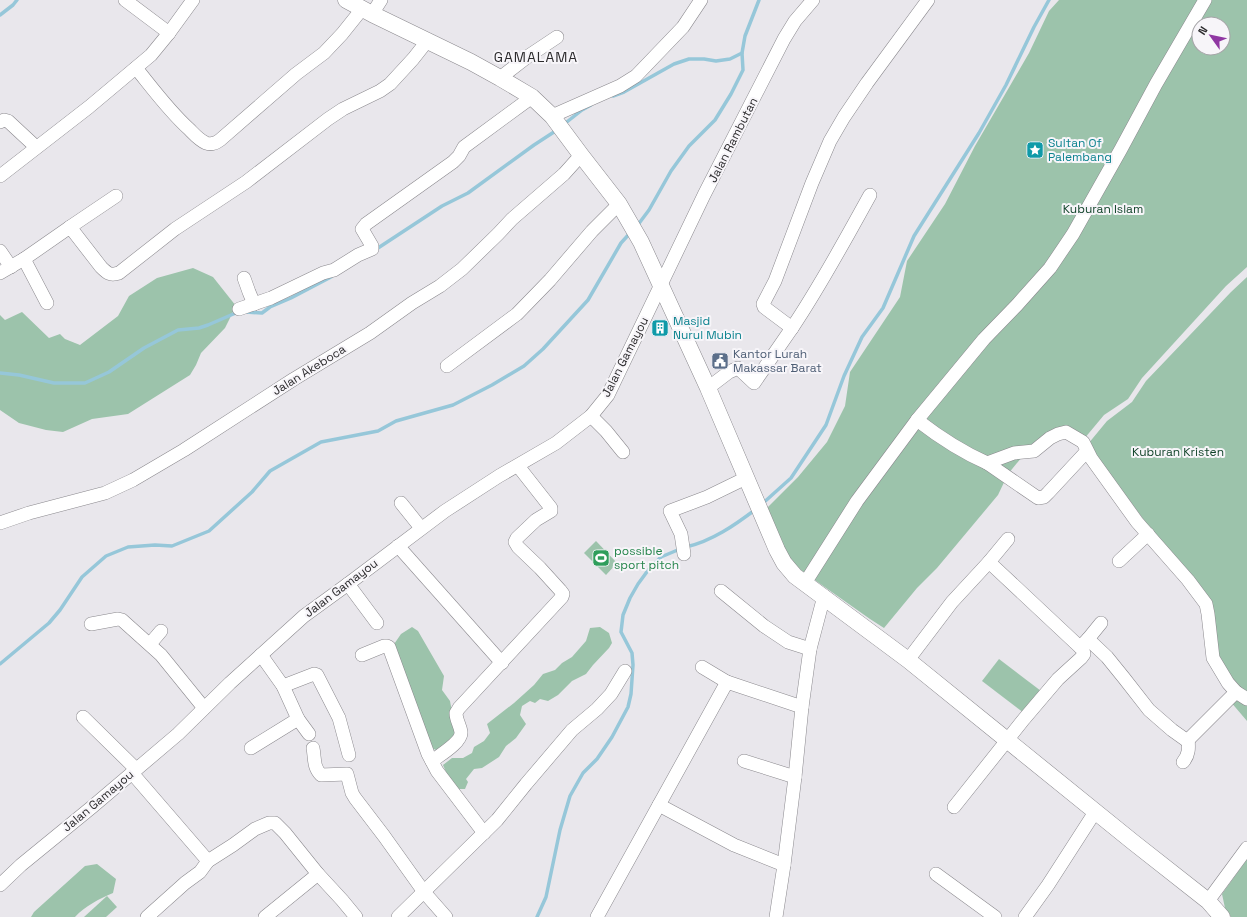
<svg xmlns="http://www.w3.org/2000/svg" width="1247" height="917" font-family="'Space Grotesk',sans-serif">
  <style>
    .green { fill: #9cc3ab; fill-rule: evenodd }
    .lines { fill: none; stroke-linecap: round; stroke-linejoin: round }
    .stream { stroke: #96c7d9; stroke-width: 3.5 }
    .minor-casing { stroke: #8a888d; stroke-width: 14 }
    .tertiary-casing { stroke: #8a888d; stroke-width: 17 }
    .minor { stroke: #fff; stroke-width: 13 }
    .tertiary { stroke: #fff; stroke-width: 16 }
    .labels { text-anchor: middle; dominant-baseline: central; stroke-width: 4; stroke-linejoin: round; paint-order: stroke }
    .street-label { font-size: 12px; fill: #2b2a2c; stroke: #f7f5f9 }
    .culture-label { font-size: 12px; fill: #0d838f; stroke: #f7f5f9; text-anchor: start }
    .park-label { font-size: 12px; fill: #11442a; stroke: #f7f5f9 }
    .service-label { font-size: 12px; fill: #4e5e75; stroke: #f7f5f9; text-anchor: start }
    .leisure-label { font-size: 12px; fill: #27864d; stroke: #f7f5f9; text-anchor: start }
    .quarter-label { font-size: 14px; letter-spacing: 1px; fill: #2b2a2c; stroke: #f7f5f9 }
  </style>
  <rect width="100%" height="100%" fill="#e9e7ec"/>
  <g class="green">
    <path d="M 1059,0 L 1247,0 L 1247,267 L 1226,286 L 1142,378 L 1128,399 L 1104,415 L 1084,439 L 1069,430 L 1022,457 L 1008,474 L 998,495 L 937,568 L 917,588 L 884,628 L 870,619 L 802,571 L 791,560 L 784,550 L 767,508 L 798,477 L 827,442 L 845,406 L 850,372 L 900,297 L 907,261 L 945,204 L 975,146 L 1029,53 L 1049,11 ZM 1199,24 L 1223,24 L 1223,48 L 1199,48 Z"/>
    <path d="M 193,268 L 213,277 L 236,306 L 225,328 L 201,353 L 196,365 L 190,375 L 128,414 L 92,419 L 63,432 L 46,430 L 19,423 L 0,410 L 0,315 L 5,320 L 22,312 L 49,338 L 60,334 L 65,339 L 80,345 L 118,316 L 129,296 L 157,278 Z"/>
    <path d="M 1247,277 L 1247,721 L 1230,701 L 1239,689 L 1217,660 L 1213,610 L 1152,531 L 1088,444 L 1107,421 L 1132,402 L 1146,381 L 1231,292 Z"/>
    <path d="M 596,541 L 617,563 L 606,575 L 584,553 Z"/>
    <path d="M 412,627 L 418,631 L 444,676 L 442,690 L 450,701 L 454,723 L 455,736 L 444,749 L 436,750 L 425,745 L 388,653 L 401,634 Z"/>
    <path d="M 600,627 L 609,633 L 612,643 L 609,648 L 593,665 L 586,674 L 572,681 L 558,695 L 548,701 L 540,699 L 535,703 L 530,701 L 522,706 L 520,715 L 526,724 L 516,738 L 506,746 L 499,757 L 482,768 L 474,769 L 466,779 L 468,782 L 465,789 L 458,789 L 449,779 L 443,765 L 452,758 L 463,758 L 472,753 L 474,747 L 484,741 L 490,733 L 487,724 L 514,703 L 534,685 L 543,674 L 555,670 L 562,663 L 572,657 L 586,641 L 590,628 Z"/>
    <path d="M 999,659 L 1041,691 L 1024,713 L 982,681 Z"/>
    <path d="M 1247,859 L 1247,917 L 1231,917 L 1225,908 L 1222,894 Z"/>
    <path d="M 97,864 L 116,879 L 113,893 C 99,899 85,906 75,917 L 31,917 L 34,912 L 85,866 Z"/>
    <path d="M 107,896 L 117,907 L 106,917 L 84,917 Z"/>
  </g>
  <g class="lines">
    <g class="stream">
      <path d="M 0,15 L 13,5 L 17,0"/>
      <path d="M 613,96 L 624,92 L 674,64 L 689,59 L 704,59 L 716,61 L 730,59 L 742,53 L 745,36 L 759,0"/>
      <path d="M 563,125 L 582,110 L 591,105"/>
      <path d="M 637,226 L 649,210 L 671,171 L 689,146 L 715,120 L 731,94 L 743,70 L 742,53"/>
      <path d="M 375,250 L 442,206 L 468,193 L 534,145 L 557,130"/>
      <path d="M 246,312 L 262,313 L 270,307 L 291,298 L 331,277"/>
      <path d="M 0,373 L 19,375 L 54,383 L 85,383 L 109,372 L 144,348 L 178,330 L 199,328 L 208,325 L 238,312"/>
      <path d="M 762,504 L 791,478 L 826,425 L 844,376 L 862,337 L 883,308 L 914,236 L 979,133 L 1006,85 L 1034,27 L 1049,0"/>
      <path d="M 686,547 C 712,541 735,525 756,509"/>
      <path d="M 0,664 L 49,623 L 60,610 L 82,577 L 106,556 L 128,547 L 155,545 L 172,546 L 209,531 L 252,492 L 270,471 L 321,442 L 378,431 L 396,421 L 453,405 L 492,385 L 524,366 L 543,349 L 588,300 L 621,243 L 631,232"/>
      <path d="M 537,917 L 546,897 L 560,830 L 570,796 L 583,773 L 597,759 L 612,737 L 628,707 L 631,694 L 633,665 L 632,653 L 621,632 L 623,615 L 630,598 L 638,584 L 649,569 L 661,557 L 680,549"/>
    </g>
    <defs>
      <g id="minor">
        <path d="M 125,0 L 169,33"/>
        <path d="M 372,14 L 381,0"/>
        <path d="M 136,68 C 153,89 169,111 189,129 C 194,134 199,140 206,143 C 211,145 216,143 220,140 L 296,74 L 324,53 L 342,34 L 362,9"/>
        <path d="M 500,78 L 527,57 L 557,37"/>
        <path d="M 552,116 L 620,86 L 636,76 L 683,27 L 701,0"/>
        <path d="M 0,122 L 4,120 L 8,121 L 36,147"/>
        <path d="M 0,176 L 89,107 L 151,55 L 169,33 L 193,0"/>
        <path d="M 70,227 L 116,196"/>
        <path d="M 0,251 L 11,267"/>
        <path d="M 24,259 L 47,303"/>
        <path d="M 0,273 L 24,259 L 70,227 L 101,267 C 107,273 110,276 119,273 L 175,229 L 246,182 L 328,119 L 343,109 L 380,91 L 390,84 L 413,59 L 428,40"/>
        <path d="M 244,278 L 249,292 L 254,304"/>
        <path d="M 239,309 L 271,298 L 323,273 L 334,270 L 358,255 L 372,249 L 372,246 L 362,229 L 366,224 L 453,162 L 459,156 L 464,147 L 532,97"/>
        <path d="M 792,328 C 821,285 845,240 870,195"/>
        <path d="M 447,366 L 517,314 L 550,280 L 592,231 L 619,204"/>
        <path d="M 708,388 L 729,372 L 738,368 L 754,383 L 792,328 L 764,307 L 763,304 L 775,281 L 812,183 L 830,141 L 844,117 L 867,83 L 928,0"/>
        <path d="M 591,416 L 606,431 L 623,452"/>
        <path d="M 917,420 C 939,437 962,452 987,463 L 1014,453 L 1034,451 L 1050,438 L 1058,434 L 1066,432 L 1083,442 L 1091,458 L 1137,522 L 1188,580 L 1206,604 L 1208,614 L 1213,658 L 1228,683 L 1236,692 L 1247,699"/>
        <path d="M 987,463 L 1038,498 L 1044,497 L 1048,493 L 1087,451"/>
        <path d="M 401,503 L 421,528"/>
        <path d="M 0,523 L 29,513 L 105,493 L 133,480 L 184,450 L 294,379 L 370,333 L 412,303 L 440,286 L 462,269 L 498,234 L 512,219 L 564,174 L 581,155"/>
        <path d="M 398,546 L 502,663"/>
        <path d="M 684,554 L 681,534 L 670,511 L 707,497 L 746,478"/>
        <path d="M 1119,561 L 1148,534"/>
        <path d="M 805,583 L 857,501 L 917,420 L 984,339 L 1017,305 L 1050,268 L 1073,234 L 1121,149 L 1156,84 L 1205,0"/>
        <path d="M 348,584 L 377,623"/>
        <path d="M 721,591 L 764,626 L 788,642 L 810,649"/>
        <path d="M 91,624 L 118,619 L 122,620 L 161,655 L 204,708"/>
        <path d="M 1088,639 L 1101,623"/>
        <path d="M 150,644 L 161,631"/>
        <path d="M 1080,647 L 1088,639 L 1107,657 L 1124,678 L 1149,710 L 1172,730 L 1186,740 L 1190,738 L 1236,692"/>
        <path d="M 261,655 L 283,686 L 298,719 L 309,734"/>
        <path d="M 362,655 L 384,646 L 387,646 L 389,647 L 428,754 L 437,771 L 484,833"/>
        <path d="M 908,660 L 952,602 L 989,562 L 1008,539"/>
        <path d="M 702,667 L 727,682"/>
        <path d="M 283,686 L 314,674 L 317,675 L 339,718 L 349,755"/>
        <path d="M 83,717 L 136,769"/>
        <path d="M 251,748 L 298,719"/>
        <path d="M 313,748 C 315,758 313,767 321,775 L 347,774 L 352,793 L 355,798 L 384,836 L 424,892 L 446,917"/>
        <path d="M 432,761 C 440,755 462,742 461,732 C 460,725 456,720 456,713 L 459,708 L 562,597 L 563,594 L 560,590 L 540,568 L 518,547 L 515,542 L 517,538 L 536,520 L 551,511 L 551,508 L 518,466"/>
        <path d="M 744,761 L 795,777"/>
        <path d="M 1183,762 C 1189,755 1189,748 1188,739"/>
        <path d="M 132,773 L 208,861"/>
        <path d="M 659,805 L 734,845 L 784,865"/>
        <path d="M 954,807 L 1024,719 L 1058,679 L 1081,658 L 1084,654 L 1083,650 L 989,562"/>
        <path d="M 936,874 L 995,917"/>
        <path d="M 0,885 L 21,865 L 92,807 L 178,734 L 230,683 L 304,616 L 348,584 L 445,511 L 499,476 L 556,443 L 591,416 L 608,395 L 704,195 L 784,39 L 795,21 L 813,0"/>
        <path d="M 1208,901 L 1247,848"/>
        <path d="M 147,917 L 185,883 L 200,872 L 208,861 L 233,845 L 255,829 L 269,823 L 275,823 L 285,833 L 318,874 L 342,900 L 356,917"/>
        <path d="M 265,917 L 318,874"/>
        <path d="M 398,917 L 497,820 L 526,784 L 572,730 L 597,709 L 611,694 L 625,671"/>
        <path d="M 597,917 L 727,682 L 802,707"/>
        <path d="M 776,917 L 784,865 L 795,777 L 802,707 L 810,649 L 824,596"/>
        <path d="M 1025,917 L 1048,885 L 1095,812"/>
      </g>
      <path id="tertiary" d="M 346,0 L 372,14 L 471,62 L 500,78 L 532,97 L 552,116 L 581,155 L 619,204 L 641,242 L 708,388 L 777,550 L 784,563 L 795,576 L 908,660 L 1133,842 L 1208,901 L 1222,917"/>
    </defs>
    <use href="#minor" class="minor-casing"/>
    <use href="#tertiary" class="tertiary-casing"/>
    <use href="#minor" class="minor"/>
    <use href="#tertiary" class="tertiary"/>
  </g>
  <defs>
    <symbol id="sight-square" viewBox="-11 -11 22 22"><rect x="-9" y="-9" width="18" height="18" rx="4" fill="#0f9aa8" stroke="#f7f5f9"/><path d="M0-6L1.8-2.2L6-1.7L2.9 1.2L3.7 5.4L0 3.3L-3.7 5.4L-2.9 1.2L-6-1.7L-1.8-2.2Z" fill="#fff"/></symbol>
    <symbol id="building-square" viewBox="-11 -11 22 22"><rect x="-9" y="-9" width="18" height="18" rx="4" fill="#0f9aa8" stroke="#f7f5f9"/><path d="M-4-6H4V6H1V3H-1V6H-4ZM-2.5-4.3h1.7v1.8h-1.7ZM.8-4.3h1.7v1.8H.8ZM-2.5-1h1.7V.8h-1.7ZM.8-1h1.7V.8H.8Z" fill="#fff"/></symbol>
    <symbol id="civic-square" viewBox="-11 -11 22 22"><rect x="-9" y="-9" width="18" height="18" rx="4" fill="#5c6f8a" stroke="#f7f5f9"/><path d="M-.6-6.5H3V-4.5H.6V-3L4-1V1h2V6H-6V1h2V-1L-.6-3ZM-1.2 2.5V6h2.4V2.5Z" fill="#fff"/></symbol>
    <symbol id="stadium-square" viewBox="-11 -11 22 22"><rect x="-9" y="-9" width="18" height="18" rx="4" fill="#2e9e5b" stroke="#f7f5f9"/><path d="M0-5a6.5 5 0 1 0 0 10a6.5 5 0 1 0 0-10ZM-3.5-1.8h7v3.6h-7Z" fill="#fff"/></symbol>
  </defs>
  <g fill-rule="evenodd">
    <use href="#sight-square" x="1025" y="140" width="20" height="20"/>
    <use href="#building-square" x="650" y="318" width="20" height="20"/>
    <use href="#civic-square" x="710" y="351" width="20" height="20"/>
    <use href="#stadium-square" x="591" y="548" width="20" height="20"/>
  </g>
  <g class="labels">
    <g class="street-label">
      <text transform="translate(733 140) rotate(-63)">Jalan Rambutan</text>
      <text transform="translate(625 357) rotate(-63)">Jalan Gamayou</text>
      <text transform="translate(309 370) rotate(-32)">Jalan Akeboca</text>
      <text transform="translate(341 588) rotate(-37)">Jalan Gamayou</text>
      <text transform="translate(98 801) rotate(-40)">Jalan Gamayou</text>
    </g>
    <g class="culture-label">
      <text x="1048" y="143">Sultan Of<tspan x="1048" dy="14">Palembang</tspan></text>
      <text x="673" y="321">Masjid<tspan x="673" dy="14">Nurul Mubin</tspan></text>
    </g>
    <g class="park-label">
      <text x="1103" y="209">Kuburan Islam</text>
      <text x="1178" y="452">Kuburan Kristen</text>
    </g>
    <g class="service-label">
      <text x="733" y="354">Kantor Lurah<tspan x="733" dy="14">Makassar Barat</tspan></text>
    </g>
    <g class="leisure-label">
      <text x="614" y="551">possible<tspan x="614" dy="14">sport pitch</tspan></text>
    </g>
    <g class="quarter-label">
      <text x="536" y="57">GAMALAMA</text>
    </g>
  </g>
  <g transform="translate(1211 36) rotate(303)"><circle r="19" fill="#f7f5f9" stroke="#a5a4a7"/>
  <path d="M0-3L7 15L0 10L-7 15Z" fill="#9037a3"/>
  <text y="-6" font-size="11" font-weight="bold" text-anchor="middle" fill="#2b2a2c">N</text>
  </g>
</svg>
